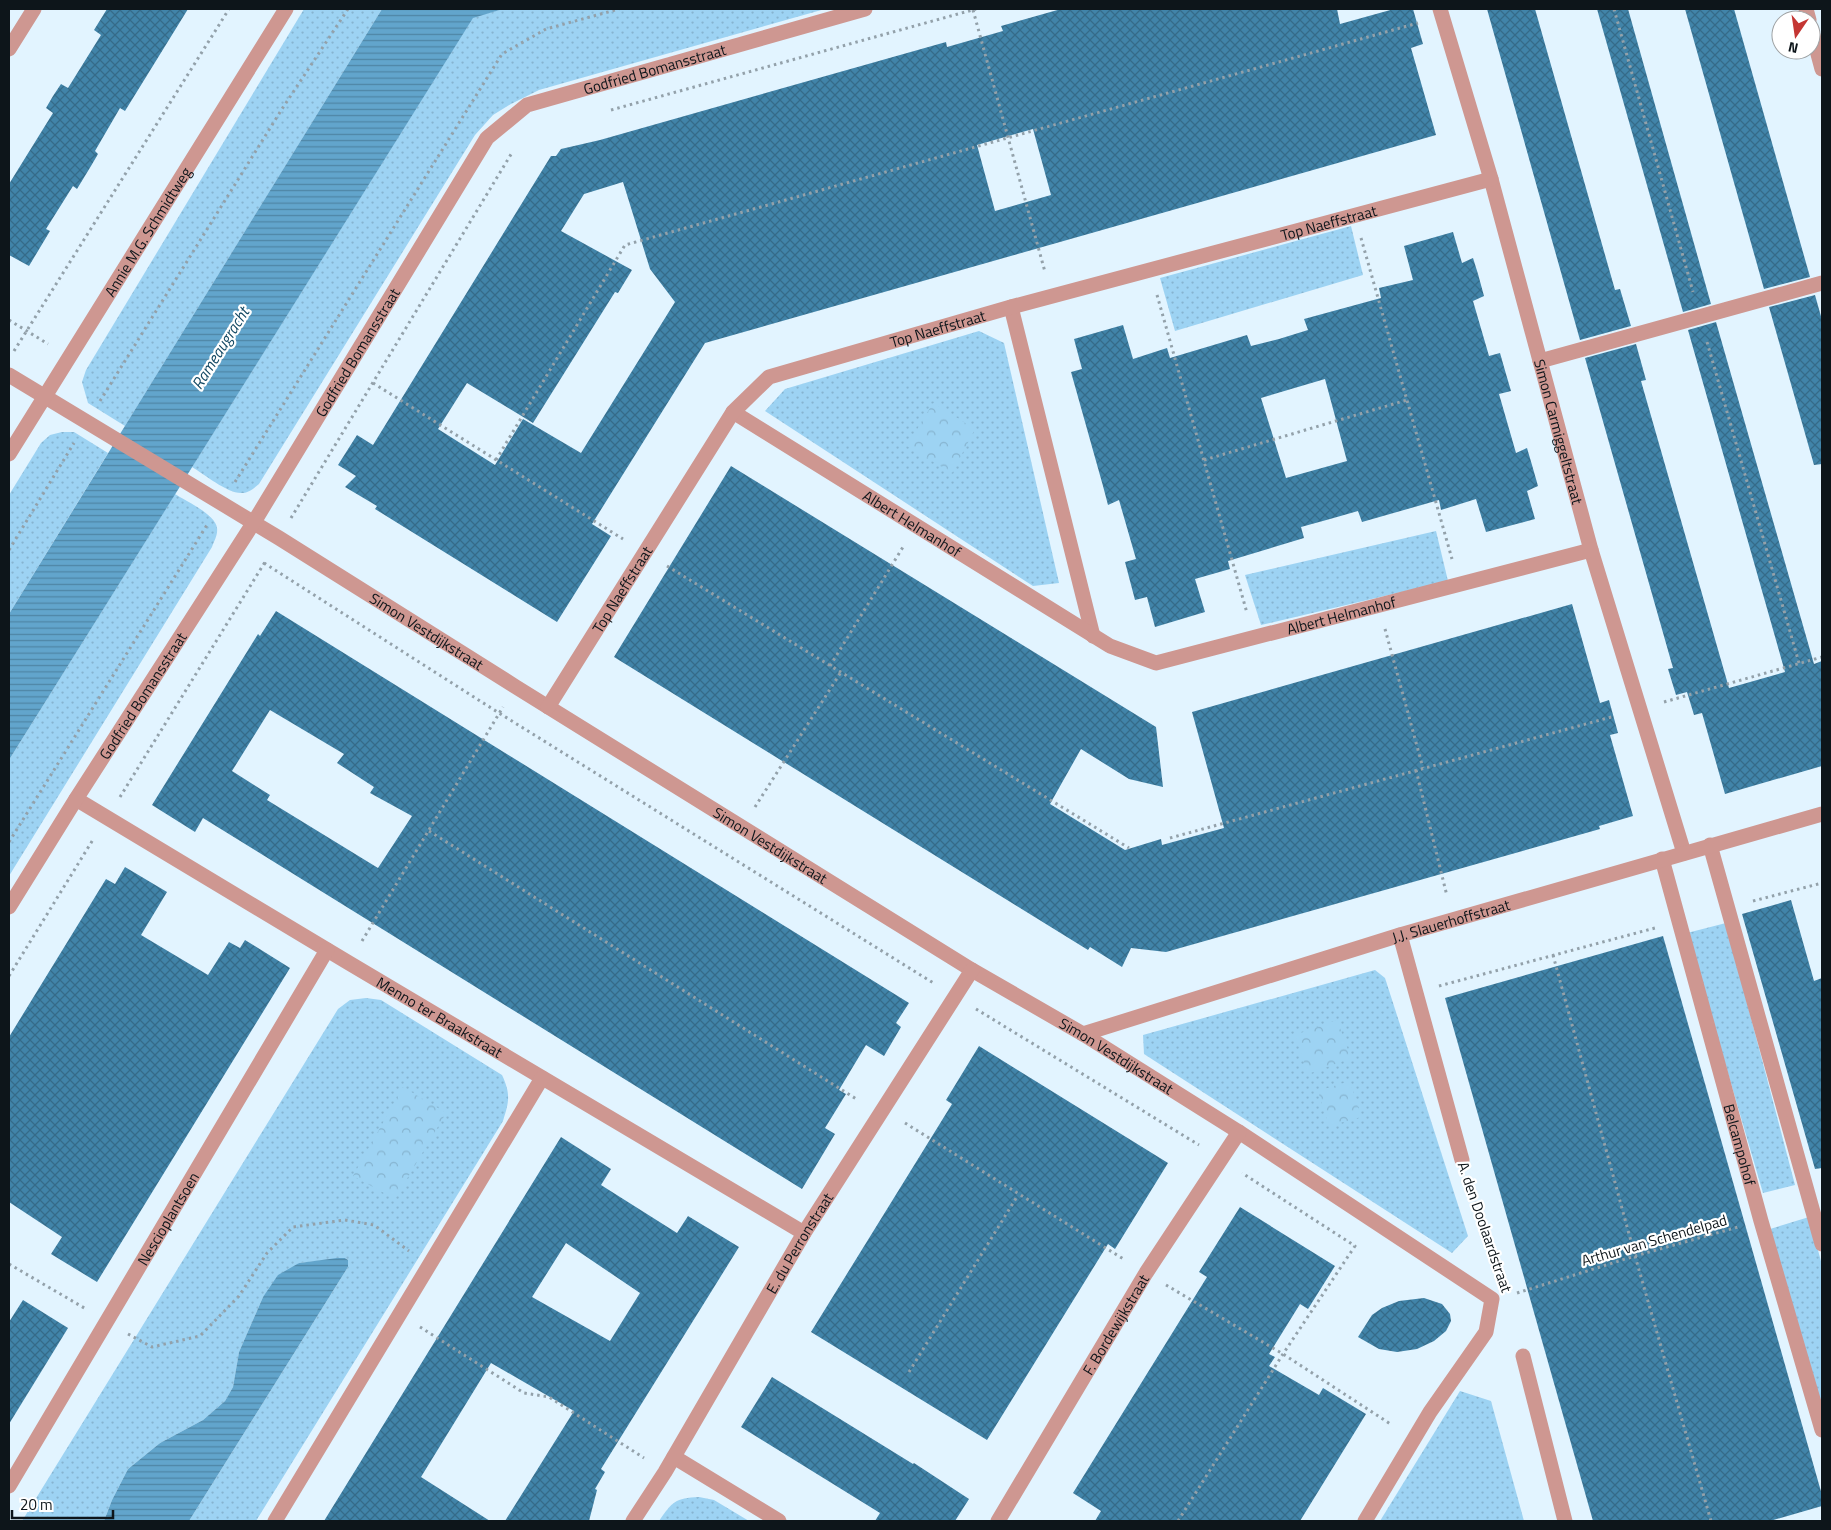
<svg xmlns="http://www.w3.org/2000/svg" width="1831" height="1530" font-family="'Titillium Web',sans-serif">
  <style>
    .grass { fill: url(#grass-dots) }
    .park { fill: url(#park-crowns) }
    .water { fill: url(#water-rules) }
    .building { fill: url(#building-cross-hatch); fill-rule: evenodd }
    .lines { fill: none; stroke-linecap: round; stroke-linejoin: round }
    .path { stroke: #93a1aa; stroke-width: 3; stroke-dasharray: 2.5 4; stroke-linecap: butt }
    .pedestrian { stroke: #ce9791; stroke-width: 15 }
    .minor { stroke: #ce9791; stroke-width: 15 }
    .labels { text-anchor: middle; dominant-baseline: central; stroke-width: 4.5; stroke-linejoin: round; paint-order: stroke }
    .street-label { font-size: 15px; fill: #0d151a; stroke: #fff }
    .water-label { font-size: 16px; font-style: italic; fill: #124863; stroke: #fff }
  </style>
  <defs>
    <pattern id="grass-dots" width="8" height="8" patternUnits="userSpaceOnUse" patternTransform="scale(1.25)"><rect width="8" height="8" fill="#9dd3f3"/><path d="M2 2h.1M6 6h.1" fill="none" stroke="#86b4d0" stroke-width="1.8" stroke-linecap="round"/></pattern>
    <pattern id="park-crowns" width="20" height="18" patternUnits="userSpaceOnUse" patternTransform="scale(1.25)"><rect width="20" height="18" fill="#9dd3f3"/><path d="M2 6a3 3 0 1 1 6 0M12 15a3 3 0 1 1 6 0" fill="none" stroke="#86b4d0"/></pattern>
    <pattern id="water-rules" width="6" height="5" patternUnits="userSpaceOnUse" patternTransform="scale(1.25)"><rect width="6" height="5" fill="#62a5cc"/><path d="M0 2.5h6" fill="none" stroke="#4f85a5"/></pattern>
    <pattern id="building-cross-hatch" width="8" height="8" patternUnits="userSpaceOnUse" patternTransform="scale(1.25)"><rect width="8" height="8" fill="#4184a9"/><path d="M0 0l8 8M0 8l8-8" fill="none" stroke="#356b89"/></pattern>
  </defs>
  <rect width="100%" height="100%" fill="#e2f4ff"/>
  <g class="grass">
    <path d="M 304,9 L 382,9 L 125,426 L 88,403 L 82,382 L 86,370 Z"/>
    <path d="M 503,9 L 825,9 L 539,90 L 511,104 L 493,115 L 475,135 L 259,484 C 254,488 249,493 242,493 C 228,494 204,474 192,467 L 473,17 Z"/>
    <path d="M 1351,226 L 1363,275 L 1175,331 L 1160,278 Z"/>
    <path d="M 979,331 L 1004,343 L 1059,583 L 1033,586 L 765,411 L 785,389 Z"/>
    <path d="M 62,432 L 74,432 L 108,453 L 9,614 L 9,495 L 41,443 L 50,435 Z"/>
    <path d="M 175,494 C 186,501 216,515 217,528 C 218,535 214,541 212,547 L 9,876 L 9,760 Z"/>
    <path d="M 1436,531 L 1448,581 L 1261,625 L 1245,575 Z"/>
    <path d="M 1726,923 L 1795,1185 L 1763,1193 L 1687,933 Z"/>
    <path d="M 1375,970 L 1385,978 L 1468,1236 L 1452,1253 L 1144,1054 L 1143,1035 Z"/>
    <path d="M 366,998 L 381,1000 L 502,1075 C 511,1094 509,1102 503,1121 L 256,1521 L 189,1521 L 348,1267 L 348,1260 L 345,1258 L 299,1263 L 263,1297 L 239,1352 L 233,1387 L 225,1401 L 203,1420 L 160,1443 L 128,1469 L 112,1500 L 104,1521 L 22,1521 L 338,1009 L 350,1000 Z"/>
    <path d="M 1809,1217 L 1822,1265 L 1822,1407 L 1770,1229 Z"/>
    <path d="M 1460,1391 L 1491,1401 L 1524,1521 L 1380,1521 Z"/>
    <path d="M 699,1497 L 714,1500 L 749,1521 L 659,1521 C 672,1502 675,1498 699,1497 Z"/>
  </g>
  <g class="park">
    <path d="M 933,403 L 975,429 L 952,473 L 907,446 Z"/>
    <path d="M 1337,1020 L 1351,1058 L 1308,1074 L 1295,1035 Z"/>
    <path d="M 1350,1081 L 1361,1117 L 1329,1126 L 1318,1091 Z"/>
    <path d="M 403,1087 L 446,1113 L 395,1199 L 353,1176 Z"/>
  </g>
  <g class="water">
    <path d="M 382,9 L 503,9 L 473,18 L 9,760 L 9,614 Z"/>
    <path d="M 337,1258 L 345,1258 L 348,1260 L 348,1267 L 189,1521 L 104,1521 L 112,1500 L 128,1469 L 160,1443 L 203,1420 L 225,1401 L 233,1387 L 239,1352 L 263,1297 L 278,1275 L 299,1263 Z"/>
  </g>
  <g class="building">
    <path d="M 107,9 L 188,9 L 125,111 L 120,108 L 95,151 L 98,154 L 91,166 L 77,189 L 73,186 L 46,229 L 50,231 L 29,266 L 9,255 L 9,184 L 53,113 L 46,108 L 53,96 L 61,84 L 68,88 L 101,35 L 94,30 Z"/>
    <path d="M 1061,9 L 1337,9 L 1340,24 L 1394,9 L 1413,9 L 1423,44 L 1411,48 L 1436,135 L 705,343 L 592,524 L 611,536 L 557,622 L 375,509 L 377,506 L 345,487 L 356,476 L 338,465 L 357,435 L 373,445 L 551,156 L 556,156 L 561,149 L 600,140 L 946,42 L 947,47 L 1003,31 L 1001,26 ZM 1033,129 L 1051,195 L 995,211 L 977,145 ZM 623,182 L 650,269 L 675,302 L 581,453 L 523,419 L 495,465 L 438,429 L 467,383 L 533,423 L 615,292 L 618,293 L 632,270 L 561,231 L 584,194 Z"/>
    <path d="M 1487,9 L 1535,9 L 1615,290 L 1620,289 L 1631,326 L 1580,340 Z"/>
    <path d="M 1597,9 L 1628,9 L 1711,304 L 1683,312 Z"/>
    <path d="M 1685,9 L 1734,9 L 1810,277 L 1764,289 Z"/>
    <path d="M 1453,232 L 1462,263 L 1473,258 L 1478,274 L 1484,296 L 1473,301 L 1489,356 L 1500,353 L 1506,374 L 1511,391 L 1499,394 L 1516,453 L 1527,448 L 1532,465 L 1538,486 L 1527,491 L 1535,519 L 1486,532 L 1476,499 L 1441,510 L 1439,500 L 1362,522 L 1358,511 L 1330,519 L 1301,527 L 1304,538 L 1228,561 L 1230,569 L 1195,579 L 1205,612 L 1155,627 L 1147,597 L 1135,600 L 1125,562 L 1136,559 L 1119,500 L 1108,505 L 1103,486 L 1071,372 L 1082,369 L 1074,339 L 1123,325 L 1133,359 L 1167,348 L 1170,358 L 1247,335 L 1251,346 L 1279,339 L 1308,330 L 1304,319 L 1381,298 L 1379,288 L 1413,280 L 1404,246 ZM 1325,379 L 1347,461 L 1286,478 L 1261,398 Z"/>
    <path d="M 1815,295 L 1822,320 L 1822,464 L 1814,465 L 1769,307 Z"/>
    <path d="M 1716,322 L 1814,664 L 1822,661 L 1822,766 L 1725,794 L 1702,713 L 1694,715 L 1687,692 L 1676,695 L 1668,669 L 1673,668 L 1585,358 L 1636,344 L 1646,380 L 1641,381 L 1729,688 L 1785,672 L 1688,330 Z"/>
    <path d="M 731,466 L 1156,727 L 1163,787 L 1129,779 L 1081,749 L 1050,804 L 1125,850 L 1161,839 L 1162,845 L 1224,828 L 1192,712 L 1572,604 L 1600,703 L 1609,700 L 1618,733 L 1610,735 L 1633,816 L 1599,826 L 1600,829 L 1166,952 L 1131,948 L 1122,967 L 1090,947 L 1088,950 L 614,657 Z"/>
    <path d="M 276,611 L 909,1003 L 896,1023 L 901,1027 L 884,1056 L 866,1045 L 839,1090 L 846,1094 L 825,1128 L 835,1134 L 802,1189 L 203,818 L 195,832 L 152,805 L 258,634 L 260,636 ZM 270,710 L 344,754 L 337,763 L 374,787 L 370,793 L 412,816 L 378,868 L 267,800 L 270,795 L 232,771 Z"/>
    <path d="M 125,867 L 167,892 L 141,935 L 208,975 L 229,942 L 240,948 L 245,940 L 290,968 L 97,1282 L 51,1254 L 62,1237 L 9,1202 L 9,1037 L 106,879 L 115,884 Z"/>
    <path d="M 1791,900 L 1814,981 L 1822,978 L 1822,1168 L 1815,1169 L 1742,914 Z"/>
    <path d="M 1663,936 L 1822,1495 L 1822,1506 L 1770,1521 L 1593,1521 L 1445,998 Z"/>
    <path d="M 979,1046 L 1168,1163 L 1115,1249 L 1108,1244 L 987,1440 L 811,1332 L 952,1104 L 946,1100 Z"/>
    <path d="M 561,1137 L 611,1169 L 601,1185 L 677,1233 L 688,1216 L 739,1247 L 601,1469 L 605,1472 L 595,1489 L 597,1490 L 589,1521 L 505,1521 L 574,1411 L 491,1363 L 421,1477 L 490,1521 L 324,1521 ZM 566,1243 L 640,1293 L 610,1341 L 532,1297 Z"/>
    <path d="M 1240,1207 L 1335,1266 L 1308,1309 L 1300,1304 L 1269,1354 L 1275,1357 L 1269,1366 L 1319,1395 L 1323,1388 L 1366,1414 L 1300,1521 L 1095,1521 L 1101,1511 L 1073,1493 L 1207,1277 L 1199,1272 Z"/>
    <path d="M 1424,1298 L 1442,1304 L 1450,1314 L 1451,1321 L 1446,1331 L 1434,1341 L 1417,1349 L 1397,1352 L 1379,1349 L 1358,1337 L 1372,1315 L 1382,1308 L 1399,1301 Z"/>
    <path d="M 23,1300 L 68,1328 L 9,1424 L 9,1322 Z"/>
    <path d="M 772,1377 L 913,1464 L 914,1463 L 969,1499 L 955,1521 L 875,1521 L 880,1513 L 741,1427 Z"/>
  </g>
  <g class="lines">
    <g class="path">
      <path d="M 1614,9 L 1693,292"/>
      <path d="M 973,10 L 1045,272"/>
      <path d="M 611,110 L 976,9"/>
      <path d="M 1361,238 L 1452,559"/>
      <path d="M 1157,295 L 1247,613"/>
      <path d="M 9,320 L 48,344"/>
      <path d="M 1707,342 L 1799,663"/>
      <path d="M 14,351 L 229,9"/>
      <path d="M 373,383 L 623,539"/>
      <path d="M 100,401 L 282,109 L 348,9"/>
      <path d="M 496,460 L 625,245 L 1418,23"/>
      <path d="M 1204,460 L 1407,400"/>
      <path d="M 235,482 L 502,54 L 546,29 L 619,9"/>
      <path d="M 291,518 L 513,151"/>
      <path d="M 9,550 L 74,443"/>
      <path d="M 264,563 L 499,713 L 935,984"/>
      <path d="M 667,566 L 1129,848"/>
      <path d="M 1385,629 L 1423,768"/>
      <path d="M 830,666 L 903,547"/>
      <path d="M 1664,702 L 1822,657"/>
      <path d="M 1416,770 L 1447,896"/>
      <path d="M 120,797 L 265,562"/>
      <path d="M 755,807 L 841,672"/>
      <path d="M 429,831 L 858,1100"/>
      <path d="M 1170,838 L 1615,716"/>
      <path d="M 9,842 L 207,525"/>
      <path d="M 1753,901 L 1822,883"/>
      <path d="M 362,941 L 503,707"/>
      <path d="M 1553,955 L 1635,1256 L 1711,1521"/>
      <path d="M 9,976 L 94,838"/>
      <path d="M 1439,986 L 1655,928"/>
      <path d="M 976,1009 L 1199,1145"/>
      <path d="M 905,1123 L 1125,1260"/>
      <path d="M 1469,1183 L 1501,1274"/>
      <path d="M 9,1264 L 86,1309"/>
      <path d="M 1166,1285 L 1283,1354 L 1392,1425"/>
      <path d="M 1517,1293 L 1635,1256 L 1738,1227"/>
      <path d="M 420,1327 L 524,1393 L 549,1397 L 644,1458"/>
      <path d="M 128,1334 L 152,1347 L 200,1336 L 239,1296 L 267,1253 L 293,1227 L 345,1220 L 374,1225 L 409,1251"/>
      <path d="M 909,1372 L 1018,1195"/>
      <path d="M 1178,1521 L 1283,1354 L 1355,1246 L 1242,1173"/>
    </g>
    <g class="pedestrian">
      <path d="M 1540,361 L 1822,283"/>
      <path d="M 1710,845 L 1822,1244"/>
      <path id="s1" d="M 1662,859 L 1761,1221 L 1822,1430"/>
    </g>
    <g class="minor">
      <path id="s2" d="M 1440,9 L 1491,179 L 1591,550 L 1684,853"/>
      <path d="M 1806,9 L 1809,20"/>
      <path d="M 1811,28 L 1822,69"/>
      <path d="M 9,49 L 34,9"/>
      <path d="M 1011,307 L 1093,636"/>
      <path id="s3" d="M 9,375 L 279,538 L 516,687 L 972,970 L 1083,1034 L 1239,1132 L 1492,1299 L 1486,1332 L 1430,1412 L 1365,1521"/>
      <path id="s4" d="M 733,412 L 1110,646 L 1156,663 L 1591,550"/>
      <path id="s5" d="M 9,454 L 286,9"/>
      <path id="s6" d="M 548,707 L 733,412 L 769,377 L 1011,307 L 1491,179"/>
      <path id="s7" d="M 76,799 L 349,963 L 804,1233"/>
      <path id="s8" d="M 9,907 L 76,799 L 254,522 L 487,138 L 527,105 L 865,9"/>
      <path d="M 1400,935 L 1462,1160"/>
      <path id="s9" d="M 1083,1034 L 1400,935 L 1822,814"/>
      <path d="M 1523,1356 L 1565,1521"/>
      <path d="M 674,1457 L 779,1521"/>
      <path id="s10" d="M 9,1486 L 327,950"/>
      <path d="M 275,1521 L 542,1078"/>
      <path id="s11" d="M 633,1521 L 665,1472 L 804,1233 L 972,970"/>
      <path id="s12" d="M 998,1521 L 1146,1273 L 1239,1132"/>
    </g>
  </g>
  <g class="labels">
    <g class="street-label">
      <text stroke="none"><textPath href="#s8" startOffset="1090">Godfried Bomansstraat</textPath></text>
      <text stroke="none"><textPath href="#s6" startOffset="979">Top Naeffstraat</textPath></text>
      <text stroke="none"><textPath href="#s5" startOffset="262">Annie M.G. Schmidtweg</textPath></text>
      <text stroke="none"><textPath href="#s6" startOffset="574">Top Naeffstraat</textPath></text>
      <text stroke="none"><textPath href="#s8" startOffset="655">Godfried Bomansstraat</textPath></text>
      <text stroke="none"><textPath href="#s2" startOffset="439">Simon Carmiggeltstraat</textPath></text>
      <text stroke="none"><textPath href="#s4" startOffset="211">Albert Helmanhof</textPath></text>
      <text stroke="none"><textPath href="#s6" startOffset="139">Top Naeffstraat</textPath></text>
      <text stroke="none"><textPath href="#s4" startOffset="684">Albert Helmanhof</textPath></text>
      <text stroke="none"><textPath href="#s3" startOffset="490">Simon Vestdijkstraat</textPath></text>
      <text stroke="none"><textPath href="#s8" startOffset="250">Godfried Bomansstraat</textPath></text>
      <text stroke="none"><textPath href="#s3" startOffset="895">Simon Vestdijkstraat</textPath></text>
      <text stroke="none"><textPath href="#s9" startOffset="385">J.J. Slauerhoffstraat</textPath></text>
      <text stroke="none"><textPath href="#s7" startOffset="424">Menno ter Braakstraat</textPath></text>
      <text stroke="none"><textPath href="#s3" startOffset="1300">Simon Vestdijkstraat</textPath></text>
      <text stroke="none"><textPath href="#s1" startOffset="296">Belcampohof</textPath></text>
      <text stroke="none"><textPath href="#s10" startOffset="311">Nescioplantsoen</textPath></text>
      <text transform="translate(1485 1227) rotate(71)">A. den Doolaardstraat</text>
      <text transform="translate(1654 1240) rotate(-16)">Arthur van Schendelpad</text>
      <text stroke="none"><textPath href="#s11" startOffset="324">E. du Perronstraat</textPath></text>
      <text stroke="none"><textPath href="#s12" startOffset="229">F. Bordewijkstraat</textPath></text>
    </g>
    <g class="water-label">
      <text transform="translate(220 348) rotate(-58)">Rameaugracht</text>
    </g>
  </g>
  <rect width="1831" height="1530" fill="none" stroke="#0d151a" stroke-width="20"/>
  <g transform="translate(1796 35) rotate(193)"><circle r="24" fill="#ffffff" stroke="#9ea1a3"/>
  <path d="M0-4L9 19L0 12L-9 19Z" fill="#c43633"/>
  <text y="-8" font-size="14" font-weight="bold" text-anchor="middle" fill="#0d151a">N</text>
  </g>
  <path d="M12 1510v8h101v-8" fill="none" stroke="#0d151a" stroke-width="2.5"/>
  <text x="20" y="1510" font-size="15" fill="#0d151a" stroke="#ffffff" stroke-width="4" paint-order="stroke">20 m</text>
</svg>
